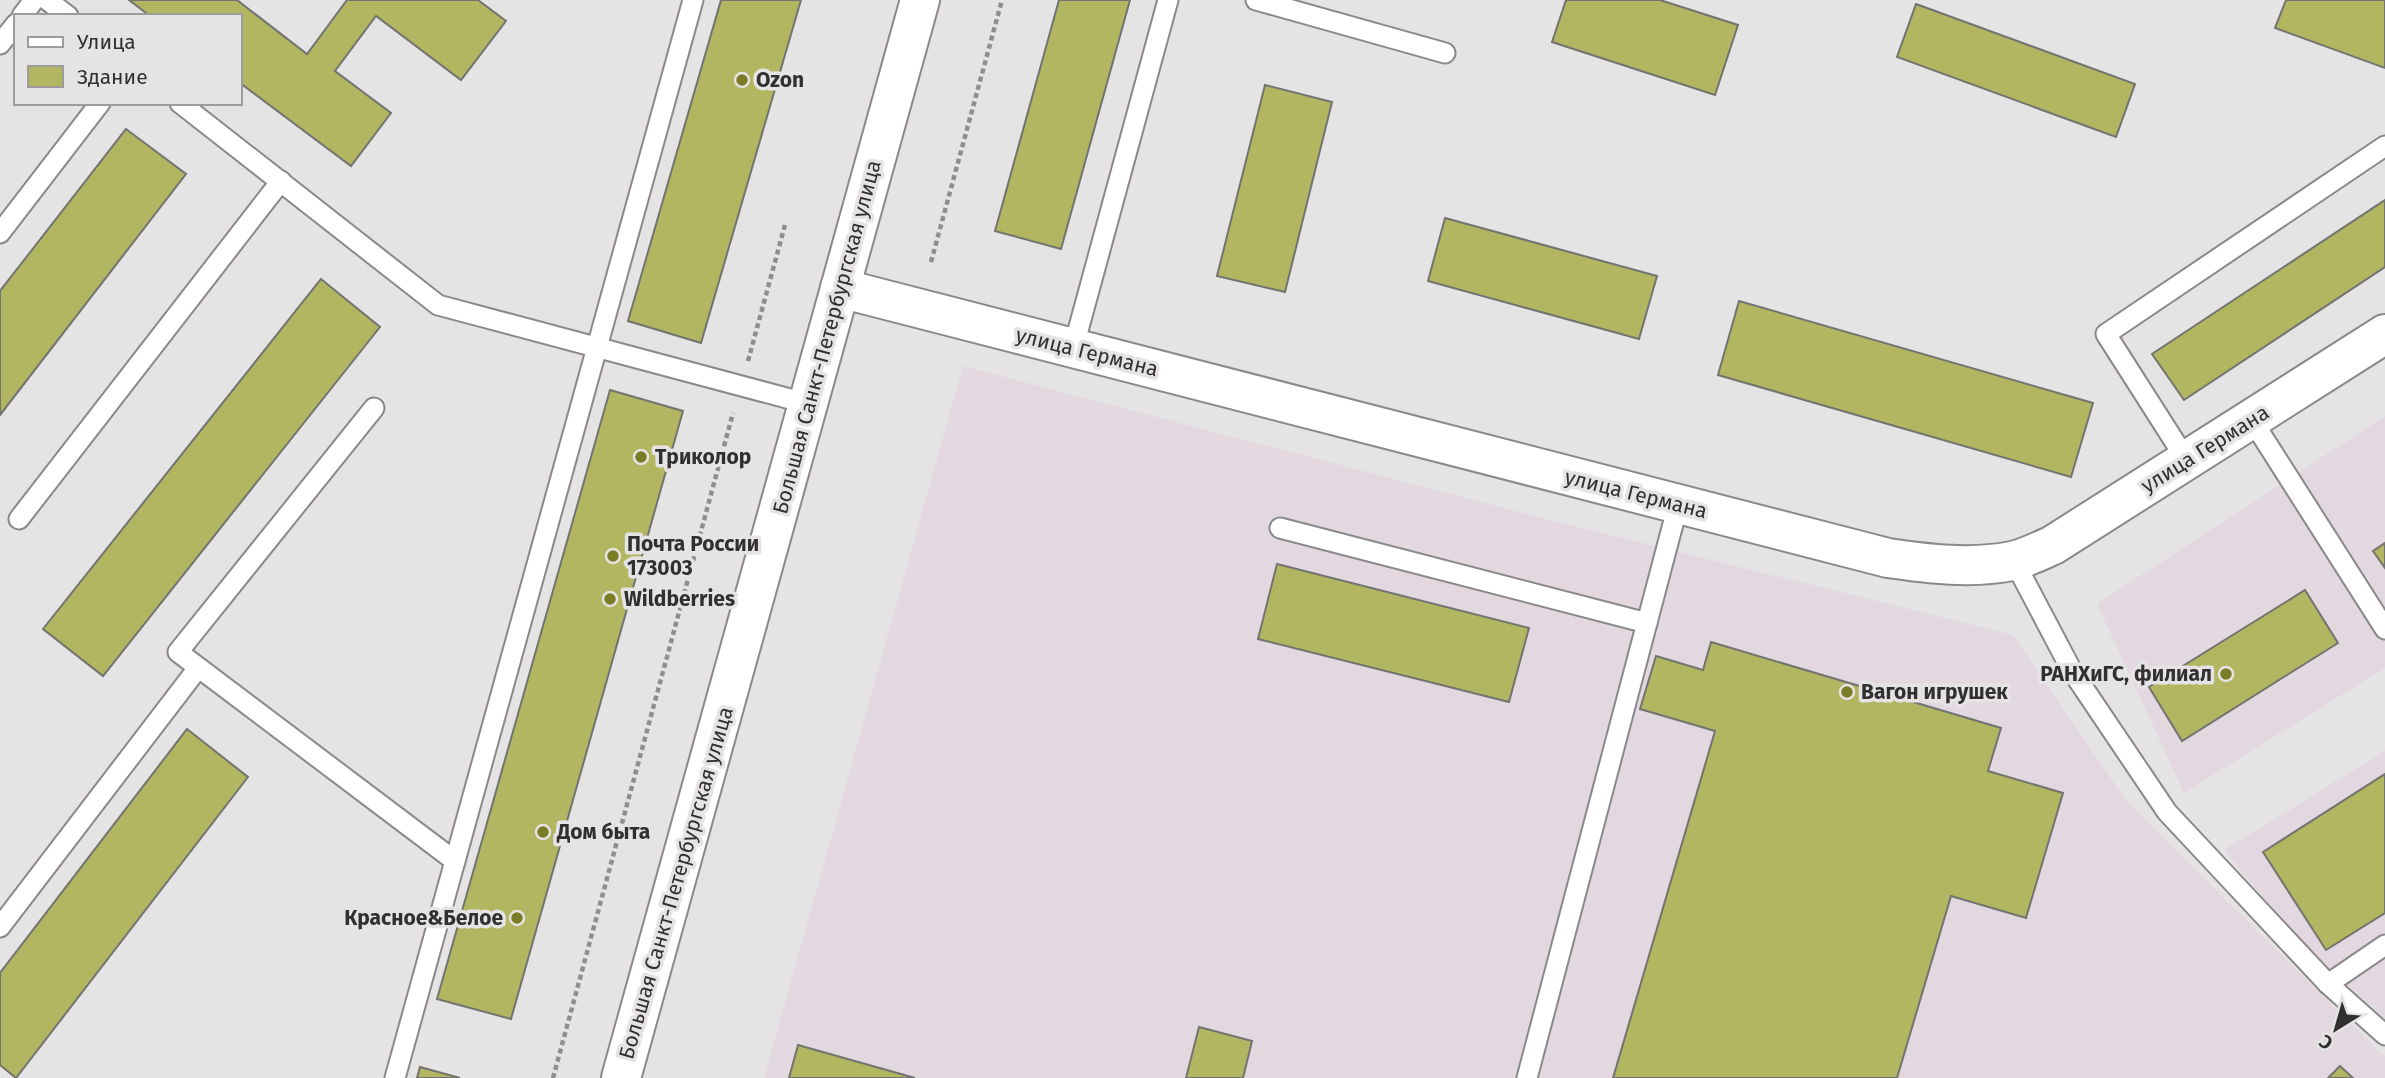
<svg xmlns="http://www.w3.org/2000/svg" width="2385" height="1078" font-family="'Fira Sans',sans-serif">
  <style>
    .built { fill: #e3d8df }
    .building { fill: #b2b661; stroke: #737370; stroke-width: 2 }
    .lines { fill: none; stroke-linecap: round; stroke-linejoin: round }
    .service-casing { stroke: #8b888a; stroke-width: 23 }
    .secondary-casing { stroke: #8b888a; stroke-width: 42 }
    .primary-casing { stroke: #8b888a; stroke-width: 42 }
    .path { stroke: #8f8d8e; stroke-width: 4.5; stroke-dasharray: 5 3.5; stroke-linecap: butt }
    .service { stroke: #fff; stroke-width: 19 }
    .secondary { stroke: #fff; stroke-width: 38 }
    .primary { stroke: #fff; stroke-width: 38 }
    .poi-dot { fill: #7a7d26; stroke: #e6e3e5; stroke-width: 2.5 }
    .labels { text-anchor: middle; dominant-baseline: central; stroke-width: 7; stroke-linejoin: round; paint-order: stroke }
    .poi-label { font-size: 21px; font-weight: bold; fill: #312f30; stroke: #e6e3e5; text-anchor: start }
    .street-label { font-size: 21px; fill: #312f30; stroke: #e6e3e5 }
  </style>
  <rect width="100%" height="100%" fill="#e6e3e5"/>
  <g class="built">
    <path d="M 963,366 L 1538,517 L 2013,635 L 2127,802 L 2385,1057 L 2385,1078 L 764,1078 Z"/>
    <path d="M 2385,416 L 2385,668 L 2184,793 L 2097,604 Z"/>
    <path d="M 2385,751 L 2385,1018 L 2302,944 L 2224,850 Z"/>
  </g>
  <g class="building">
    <path d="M 129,0 L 237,0 L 307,54 L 347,0 L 478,0 L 506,21 L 461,80 L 376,16 L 335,71 L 391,113 L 351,166 L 240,83 L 240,16 L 150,16 Z"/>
    <path d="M 721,0 L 801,0 L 701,343 L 628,321 Z"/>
    <path d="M 1059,0 L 1130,0 L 1061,249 L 995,231 Z"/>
    <path d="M 1566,0 L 1660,0 L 1738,25 L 1715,95 L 1552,42 Z"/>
    <path d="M 2286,0 L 2385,0 L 2385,68 L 2275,28 Z"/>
    <path d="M 1916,4 L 2135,84 L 2116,137 L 1897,57 Z"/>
    <path d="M 1265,85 L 1332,102 L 1285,292 L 1217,276 Z"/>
    <path d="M 126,129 L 186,174 L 0,415 L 0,291 Z"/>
    <path d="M 2385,200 L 2385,267 L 2184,400 L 2152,354 Z"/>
    <path d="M 1445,218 L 1657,276 L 1639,339 L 1428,281 Z"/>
    <path d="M 321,279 L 380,327 L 103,676 L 43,629 Z"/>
    <path d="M 1739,301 L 2093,403 L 2071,477 L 1718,375 Z"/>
    <path d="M 610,390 L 683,411 L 511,1019 L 437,999 Z"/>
    <path d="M 2385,543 L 2385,568 L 2373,551 Z"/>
    <path d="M 1277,564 L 1529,628 L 1509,702 L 1258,639 Z"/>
    <path d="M 2305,590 L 2338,643 L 2182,741 L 2149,687 Z"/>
    <path d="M 1711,642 L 2001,728 L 1988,771 L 2063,793 L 2026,918 L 1951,896 L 1897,1078 L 1613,1078 L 1715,731 L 1640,709 L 1656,656 L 1703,670 Z"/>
    <path d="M 187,729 L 248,777 L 16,1078 L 0,1065 L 0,973 Z"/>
    <path d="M 2385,774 L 2385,913 L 2326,950 L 2263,852 Z"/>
    <path d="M 1199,1027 L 1252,1041 L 1243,1078 L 1186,1078 Z"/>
    <path d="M 798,1045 L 915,1078 L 789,1078 Z"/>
    <path d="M 2340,1066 L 2353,1078 L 2328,1078 Z"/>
    <path d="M 420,1067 L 460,1078 L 417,1078 Z"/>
  </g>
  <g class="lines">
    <defs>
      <g id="service">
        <path d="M 47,0 L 68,16"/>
        <path d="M 1256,0 L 1445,53"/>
        <path d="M 22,16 L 34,0"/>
        <path d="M 0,44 L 16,24"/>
        <path d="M 180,103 L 438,305 L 809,404"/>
        <path d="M 0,233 L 100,103"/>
        <path d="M 1073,349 L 1168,0"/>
        <path d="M 374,408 L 178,652 L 455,861"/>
        <path d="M 2252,420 L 2385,629"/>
        <path d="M 2187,461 L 2106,334 L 2385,146"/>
        <path d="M 19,519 L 281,181"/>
        <path d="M 1280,528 L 1647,623"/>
        <path d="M 2014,561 L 2072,671 L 2167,812 L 2328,984 L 2385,1035"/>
        <path d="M 0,927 L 198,668"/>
        <path d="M 2328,984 L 2385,945"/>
        <path d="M 395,1078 L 693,0"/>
        <path d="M 1527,1078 L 1678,505"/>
      </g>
      <path id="secondary" d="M 840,288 L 1888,558 C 1929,564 1971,569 2012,561 C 2026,558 2040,551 2053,545 L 2385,334"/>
      <path id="primary" d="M 621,1078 L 920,0"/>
    </defs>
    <use href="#service" class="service-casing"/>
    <use href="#secondary" class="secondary-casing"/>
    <use href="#primary" class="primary-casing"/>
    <g class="path">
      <path d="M 931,262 L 1002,0"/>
      <path d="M 748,361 L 785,225"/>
      <path d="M 553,1078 L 733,413"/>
    </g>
    <use href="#service" class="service"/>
    <use href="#secondary" class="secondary"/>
    <use href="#primary" class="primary"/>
  </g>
  <g class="poi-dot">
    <circle cx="742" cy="80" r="7"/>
    <circle cx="641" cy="457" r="7"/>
    <circle cx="613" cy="556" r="7"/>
    <circle cx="610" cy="599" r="7"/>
    <circle cx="2226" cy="674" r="7"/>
    <circle cx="1847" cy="692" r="7"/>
    <circle cx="543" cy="832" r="7"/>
    <circle cx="517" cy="918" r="7"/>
  </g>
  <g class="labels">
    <g class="poi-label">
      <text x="756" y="80">Ozon</text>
      <text x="655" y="457">Триколор</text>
      <text x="627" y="544">Почта России<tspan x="627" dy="24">173003</tspan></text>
      <text x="624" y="599">Wildberries</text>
      <text x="2212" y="674" text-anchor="end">РАНХиГС, филиал</text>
      <text x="1861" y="692">Вагон игрушек</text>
      <text x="557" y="832">Дом быта</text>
      <text x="503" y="918" text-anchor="end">Красное&amp;Белое</text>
    </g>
    <g class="street-label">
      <text transform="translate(827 337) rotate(-75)">Большая Санкт-Петербургская улица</text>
      <text transform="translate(1087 352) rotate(14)">улица Германа</text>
      <text transform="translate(2205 449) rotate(-32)">улица Германа</text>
      <text transform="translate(1636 494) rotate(14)">улица Германа</text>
      <text transform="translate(676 883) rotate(-74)">Большая Санкт-Петербургская улица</text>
    </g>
  </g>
  <rect x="14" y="14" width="228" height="91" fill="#e6e3e5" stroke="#9e9b9d" stroke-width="2"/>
  <rect x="28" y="37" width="35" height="10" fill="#ffffff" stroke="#9e9b9d" stroke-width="2"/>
  <text x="77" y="49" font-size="21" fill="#312f30">Улица</text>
  <rect x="28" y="66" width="35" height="21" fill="#b2b661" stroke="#9e9b9d" stroke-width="2"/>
  <text x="77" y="84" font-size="21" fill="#312f30">Здание</text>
  <g transform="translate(2336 1029) rotate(217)" stroke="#e6e3e5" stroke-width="5" paint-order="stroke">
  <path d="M0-5L12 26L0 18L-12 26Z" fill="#312f30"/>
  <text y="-10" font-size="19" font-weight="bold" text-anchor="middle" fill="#312f30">С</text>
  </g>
</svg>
